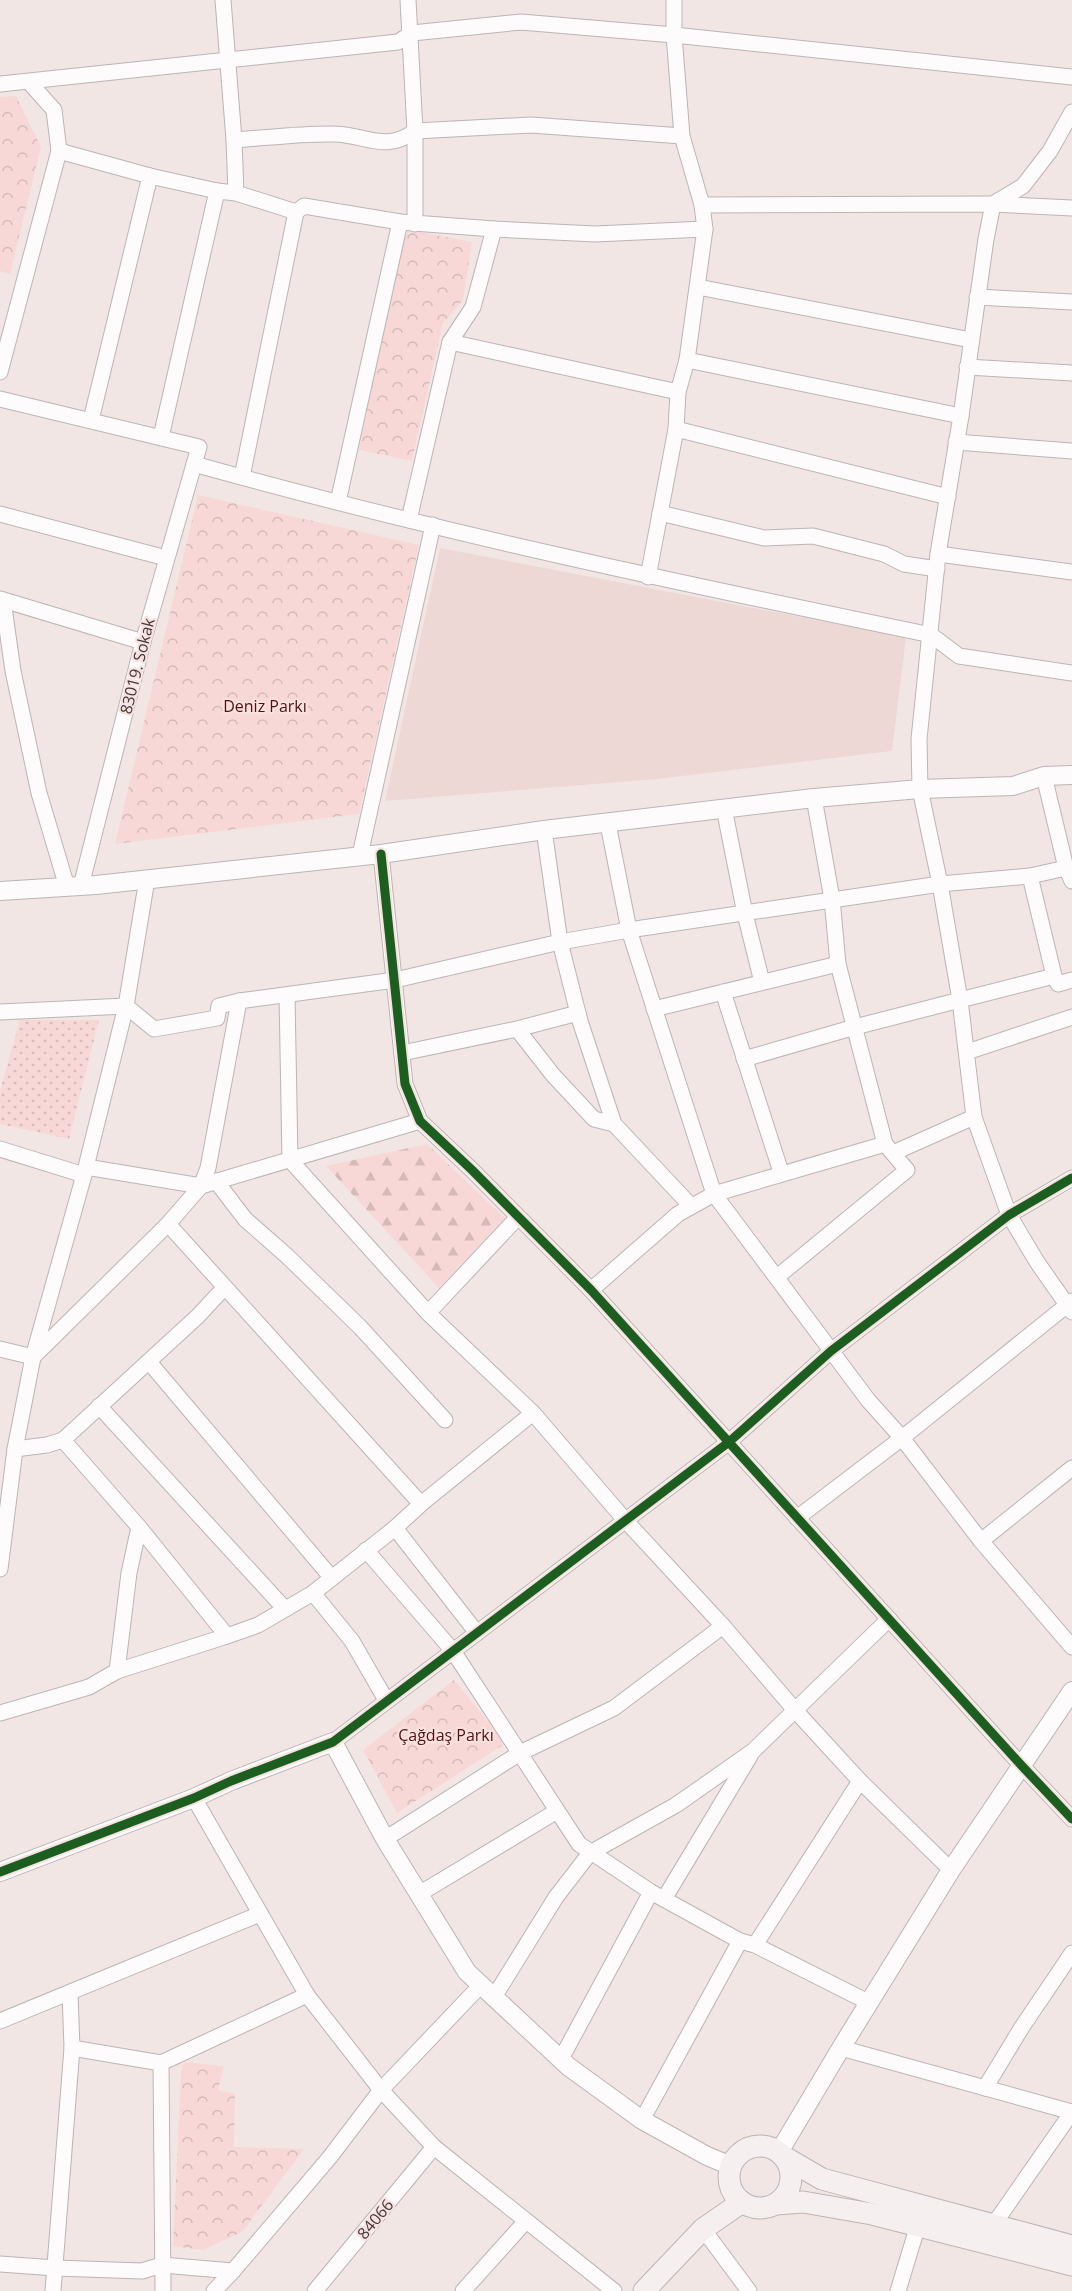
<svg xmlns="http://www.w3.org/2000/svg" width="1072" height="2291" font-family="'Open Sans',sans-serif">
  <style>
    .built { fill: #eed8d6 }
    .grass { fill: url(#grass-dots) }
    .forest { fill: url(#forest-firs) }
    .park { fill: url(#park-crowns) }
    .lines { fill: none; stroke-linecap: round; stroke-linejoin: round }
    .minor-casing { stroke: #bdb4b4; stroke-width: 17 }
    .tertiary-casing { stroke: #bdb4b4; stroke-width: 20 }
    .secondary-casing { stroke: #bdb4b4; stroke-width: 23 }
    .minor { stroke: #fdfbfb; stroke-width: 15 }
    .tertiary { stroke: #fdfbfb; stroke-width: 18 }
    .secondary { stroke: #f5f0ef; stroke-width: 21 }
    .cycleway-casing { stroke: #f7e2e0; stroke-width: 13 }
    .cycleway { stroke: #1b5e20; stroke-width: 9 }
    .labels { text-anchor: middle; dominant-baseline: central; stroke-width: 4.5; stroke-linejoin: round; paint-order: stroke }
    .street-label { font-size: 16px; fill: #423939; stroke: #f7e2e0 }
    .park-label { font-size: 16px; fill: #561013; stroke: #f7e2e0 }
  </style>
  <defs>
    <pattern id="grass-dots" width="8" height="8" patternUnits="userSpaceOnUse" patternTransform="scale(1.5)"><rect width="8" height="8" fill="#f7d8d6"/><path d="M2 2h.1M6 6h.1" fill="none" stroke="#d5bab8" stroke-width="1.8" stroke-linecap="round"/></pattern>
    <pattern id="forest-firs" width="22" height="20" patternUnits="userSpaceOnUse" patternTransform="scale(1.5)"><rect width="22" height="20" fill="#f7d8d6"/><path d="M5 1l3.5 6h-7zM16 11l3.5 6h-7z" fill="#d5bab8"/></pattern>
    <pattern id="park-crowns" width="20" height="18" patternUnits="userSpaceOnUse" patternTransform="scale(1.5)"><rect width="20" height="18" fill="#f7d8d6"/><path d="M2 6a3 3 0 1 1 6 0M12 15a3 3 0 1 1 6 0" fill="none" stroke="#d5bab8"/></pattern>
  </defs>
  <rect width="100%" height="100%" fill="#f2e6e5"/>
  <path class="built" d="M 440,548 L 906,637 L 892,751 L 658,779 L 385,801 Z"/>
  <path class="grass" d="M 20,1020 L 99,1020 L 69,1139 L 0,1124 L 0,1091 Z"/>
  <path class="forest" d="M 427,1144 L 505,1218 L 439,1288 L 326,1166 Z"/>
  <g class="park">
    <path d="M 16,96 L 41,147 L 10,274 L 0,271 L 0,97 Z"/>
    <path d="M 415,231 L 472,242 L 463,300 L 443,323 L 412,461 L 359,450 L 402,236 Z"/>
    <path d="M 198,495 L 419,545 L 359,814 L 115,844 Z"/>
    <path d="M 454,1680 L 506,1743 L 397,1813 L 363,1750 Z"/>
    <path d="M 184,2062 L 224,2066 L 218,2090 L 235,2094 L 234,2147 L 304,2149 L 242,2232 L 203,2250 L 173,2246 L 181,2072 Z"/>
  </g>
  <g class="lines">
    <defs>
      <g id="minor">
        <path d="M 223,0 L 234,140 L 236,193"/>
        <path d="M 408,0 L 415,131 L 415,224"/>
        <path d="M 0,84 L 398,42 L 412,33 L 521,22 L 674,35 L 1072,77"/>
        <path d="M 1072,112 L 1050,151 L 1023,186 L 993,204 L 986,239 L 961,416 L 938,554 L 919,739 L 920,789 L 940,884 L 960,1000 L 1054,976 L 1058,984 L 1072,980"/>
        <path d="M 234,140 C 267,138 302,133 335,134 C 367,135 385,153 415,131 L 531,125 L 682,136"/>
        <path d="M 59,151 L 150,176 L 217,191 L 236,193 L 296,212 L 304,206 L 400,222 L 494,229 L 595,234 L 705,229"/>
        <path d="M 702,205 L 993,204 L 1072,208"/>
        <path d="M 698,287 L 971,340"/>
        <path d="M 977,297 L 1072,302"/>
        <path d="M 450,342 L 678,392"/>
        <path d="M 687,360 L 961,416"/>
        <path d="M 967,367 L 1072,373"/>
        <path d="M 0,372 L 59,151 L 54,110 L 29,82"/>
        <path d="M 0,399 L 199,447 L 143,642 L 81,886"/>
        <path d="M 91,420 L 150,176"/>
        <path d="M 676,429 L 948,497"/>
        <path d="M 161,437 L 217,191"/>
        <path d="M 956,442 L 1072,451"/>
        <path d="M 194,464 C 437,532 684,584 931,635 L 959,656 L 1072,673"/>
        <path d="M 242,477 L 296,212"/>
        <path d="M 338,502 L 400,222"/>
        <path d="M 660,513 L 764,538 L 813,536 L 884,554 L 904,564 L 937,569"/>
        <path d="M 0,514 L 166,558"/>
        <path d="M 409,520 L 450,342 L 473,307 L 494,229"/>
        <path d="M 938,554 L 1072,572"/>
        <path d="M 648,577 L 676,429 L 678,392 L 687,360 L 705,229 L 702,205 L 682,136 L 674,35 L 674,0"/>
        <path d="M 0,599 L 143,642"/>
        <path d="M 3,600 L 13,671 L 39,793 L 67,887"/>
        <path d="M 1044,776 L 1066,868 L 1072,881"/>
        <path d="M 724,808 L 745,914 L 762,982"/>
        <path d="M 608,824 L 629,930 L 714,1194 L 868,1400 L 902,1438 L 981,1541 L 1072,1647"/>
        <path d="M 544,830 L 560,942 L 580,1021 L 614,1124 L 691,1206"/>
        <path d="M 381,854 L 405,1084 L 420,1121 L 472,1170 L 591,1290 L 1022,1766 L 1072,1819"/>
        <path d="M 360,855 L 433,525"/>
        <path d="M 1030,876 L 1054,976"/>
        <path d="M 723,992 L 781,1172"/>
        <path d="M 287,995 L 290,1160 L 428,1313 L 533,1413 L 625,1520 L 723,1626 L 794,1709 L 860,1781 L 951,1870"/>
        <path d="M 654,1009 L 838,964"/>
        <path d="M 0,1012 L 126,1006 L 154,1029 L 217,1018 L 219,1006 L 239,1001 L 395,980 L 560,942 L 629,930 L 940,884 L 1030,876 L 1066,868"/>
        <path d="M 517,1029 L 553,1075 L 594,1119 L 614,1124"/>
        <path d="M 967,1052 L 1072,1017"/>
        <path d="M 402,1053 L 517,1029 L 578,1013"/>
        <path d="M 744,1059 L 855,1027 L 960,1000 L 974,1117 L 1009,1215 L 1037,1262 L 1072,1312"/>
        <path d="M 0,1149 L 84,1175"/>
        <path d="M 893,1153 L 974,1117"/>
        <path d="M 86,1167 L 201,1186 L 420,1121"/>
        <path d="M 216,1181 L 245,1219 L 287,1256 L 360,1327 L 445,1420"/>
        <path d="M 168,1224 L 421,1504"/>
        <path d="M 777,1277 L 907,1170 L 885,1144 L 838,964 L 832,899 L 814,798"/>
        <path d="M 591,1290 L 678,1214 L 714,1194 L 885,1144"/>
        <path d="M 428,1313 L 518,1217"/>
        <path d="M 0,1349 L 33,1357 L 168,1224 L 201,1186 L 208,1168 L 239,1001"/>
        <path d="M 149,1362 L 331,1577"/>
        <path d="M 99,1406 L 285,1609"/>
        <path d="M 15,1449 L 47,1445 L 63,1440 L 198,1316 L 224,1288"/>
        <path d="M 797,1518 L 902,1438 L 1072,1301"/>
        <path d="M 395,1528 L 477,1633"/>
        <path d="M 981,1541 L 1072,1468"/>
        <path d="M 366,1550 L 453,1651 L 579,1844 L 651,1892 L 740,1941 L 755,1945 L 870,2003"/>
        <path d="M 0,1569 L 15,1449 L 33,1357 L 84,1175 L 126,1006 L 147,879"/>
        <path d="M 313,1593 L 352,1641 L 386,1700"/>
        <path d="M 227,1636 L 258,1625 L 313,1593 L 395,1528 L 421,1504 L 533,1413"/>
        <path d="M 117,1671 L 129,1573 L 139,1527"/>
        <path d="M 0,1713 L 89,1687 L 117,1671 L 227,1636 L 139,1527 L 63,1440"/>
        <path d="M 333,1742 L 729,1442 L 831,1351 L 1009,1215 L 1072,1178"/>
        <path d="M 194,1798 L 307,1995 L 381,2090 L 434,2147 L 614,2291"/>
        <path d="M 385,1839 L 520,1753 L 614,1708 L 723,1626"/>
        <path d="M 419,1894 L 557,1811"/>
        <path d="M 664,1899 L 750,1756"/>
        <path d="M 755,1945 L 860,1781"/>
        <path d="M 494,1997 L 556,1897 L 590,1853 L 676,1805 L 753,1751 L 889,1619"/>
        <path d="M 0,2021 L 260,1914"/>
        <path d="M 72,2048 L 161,2063 L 307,1995"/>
        <path d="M 841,2048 L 1072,2112"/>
        <path d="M 561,2059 L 651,1892"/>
        <path d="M 161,2063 L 163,2291"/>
        <path d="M 985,2088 L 1022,2027 L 1072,1953"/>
        <path d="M 642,2120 L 740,1941"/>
        <path d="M 994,2224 L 1072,2112"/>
        <path d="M 703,2229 L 749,2291"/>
        <path d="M 0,2264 L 55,2268 L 142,2271 L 162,2265 L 233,2271 L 330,2157 L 381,2090 L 481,1985"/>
        <path d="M 53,2291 L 72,2048 L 70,1993"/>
        <path d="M 214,2291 L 233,2271"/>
        <path d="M 315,2291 L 434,2147"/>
        <path d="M 463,2291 L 526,2221"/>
        <path d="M 898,2291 L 918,2225"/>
      </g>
      <g id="tertiary">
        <path d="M 0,891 L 96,885 L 381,854 L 544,830 L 814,798 L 920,789 L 1013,786 L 1044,776 L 1072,775"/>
        <path d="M 0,1872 L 194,1798 L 231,1781 L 333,1742 L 385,1839 L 467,1972 L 569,2067 L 642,2120 L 707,2156 L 731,2166"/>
        <path d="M 779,2152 L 841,2048 L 951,1870 L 1072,1691"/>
      </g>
      <g id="secondary">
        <circle cx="760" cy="2177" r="31"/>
        <path d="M 786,2158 L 822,2179 L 1072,2246"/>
        <path d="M 776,2204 L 803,2202 L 872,2214 L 1072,2265"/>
        <path d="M 644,2291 L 703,2229 L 742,2202"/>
      </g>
    </defs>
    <use href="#minor" class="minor-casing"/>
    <use href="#tertiary" class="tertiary-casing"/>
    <use href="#secondary" class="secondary-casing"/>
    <use href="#minor" class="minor"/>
    <use href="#tertiary" class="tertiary"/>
    <use href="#secondary" class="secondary"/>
    <defs>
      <g id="cycleway">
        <path d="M 381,854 L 405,1084 L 420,1121 L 472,1170 L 591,1290 L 1022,1766 L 1072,1819"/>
        <path d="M 0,1872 L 194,1798 L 231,1781 L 333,1742 L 729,1442 L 831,1351 L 1009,1215 L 1072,1178"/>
      </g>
    </defs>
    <use href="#cycleway" class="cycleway-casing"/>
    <use href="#cycleway" class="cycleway"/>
  </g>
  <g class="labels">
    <g class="street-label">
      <text transform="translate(137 666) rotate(-76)">83019. Sokak</text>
      <text transform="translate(375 2219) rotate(-50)">84066</text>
    </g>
    <g class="park-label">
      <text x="265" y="706">Deniz Parkı</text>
      <text x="446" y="1735">Çağdaş Parkı</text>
    </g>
  </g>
</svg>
